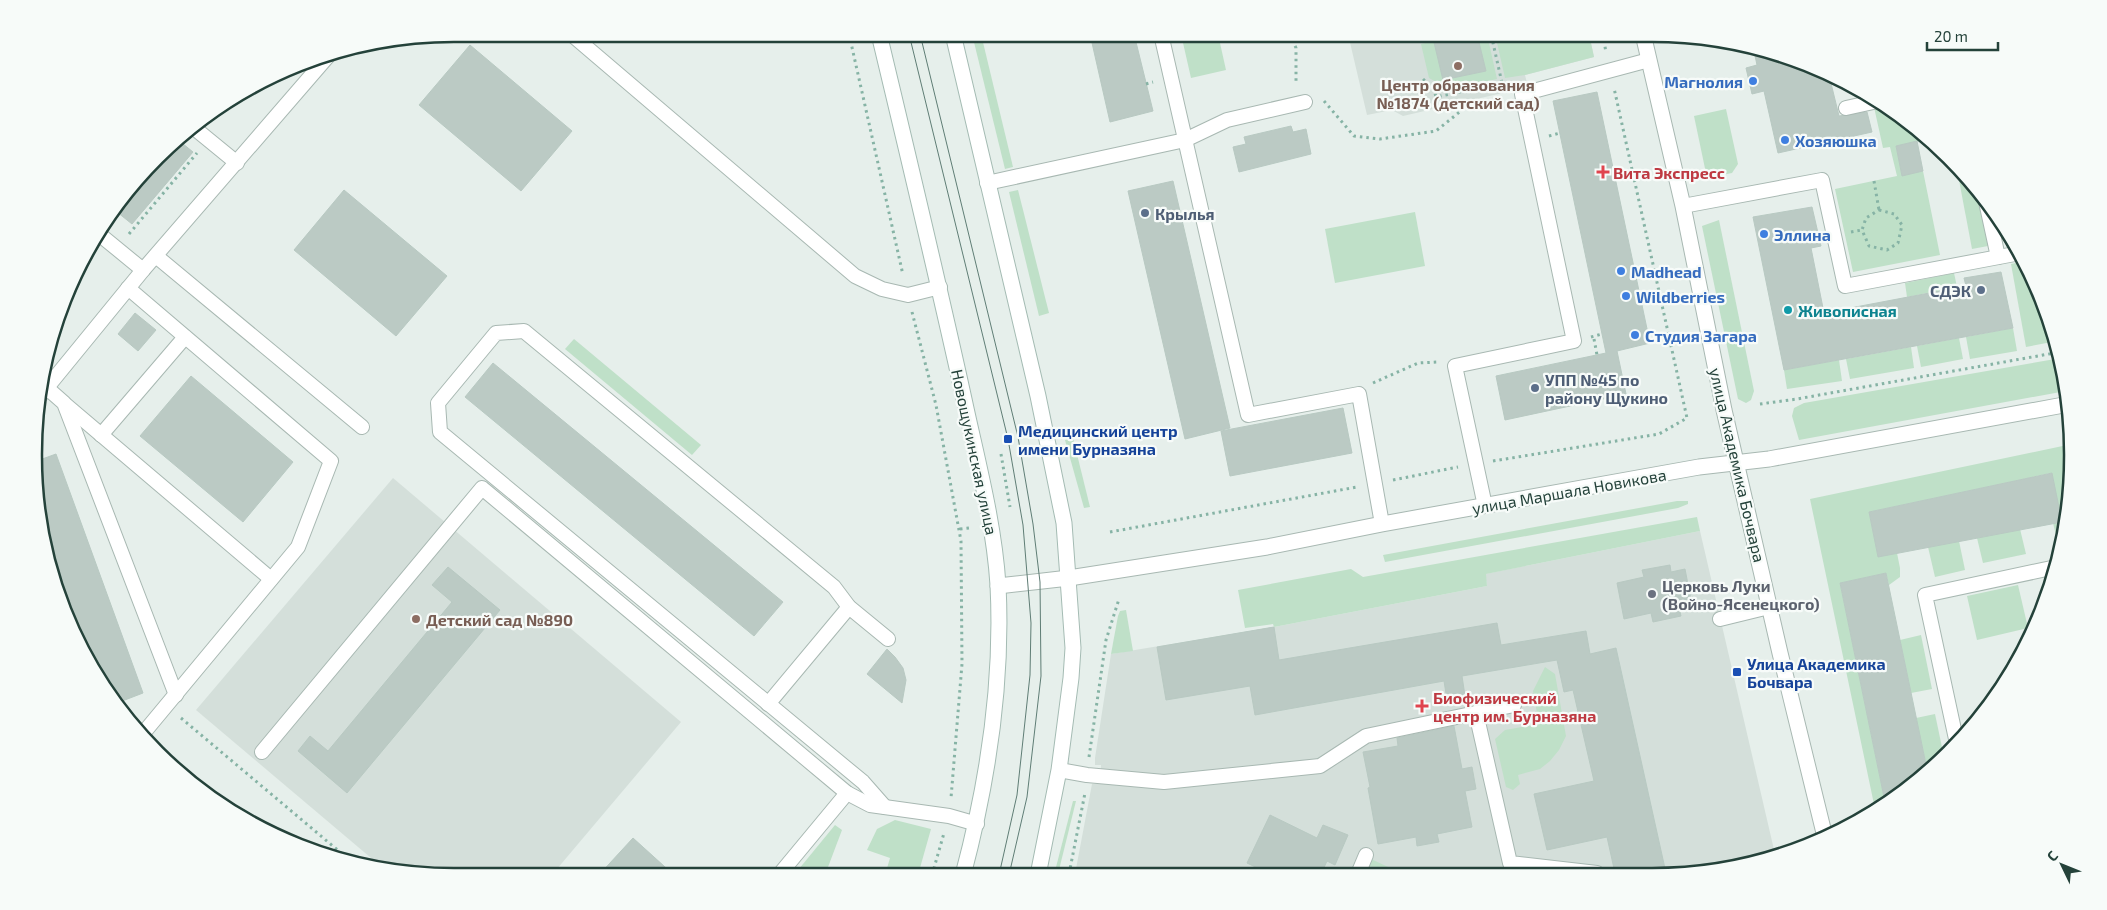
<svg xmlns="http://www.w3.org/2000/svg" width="2107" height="910" font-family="'Exo 2',sans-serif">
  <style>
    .built { fill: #d4dfda }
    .green { fill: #bfe0c8 }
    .building { fill: #bbcac4; stroke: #b8c9c2 }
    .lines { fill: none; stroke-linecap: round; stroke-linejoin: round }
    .service-casing { stroke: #a8b8b2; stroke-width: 16 }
    .tertiary-casing { stroke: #a8b8b2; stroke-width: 17 }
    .secondary-casing { stroke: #a4bbb3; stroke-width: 17 }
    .path { stroke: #86b3a5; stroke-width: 3; stroke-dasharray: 2.5 4; stroke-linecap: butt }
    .service { stroke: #fff; stroke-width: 14 }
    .tertiary { stroke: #fff; stroke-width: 15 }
    .secondary { stroke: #fff; stroke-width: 15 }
    .tram { stroke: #5f7d75; stroke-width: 1 }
    .education-dot { fill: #8d6e63; stroke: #f7fbf9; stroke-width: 2 }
    .shop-dot { fill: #3f7fe0; stroke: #f7fbf9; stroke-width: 2 }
    .health-dot { fill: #e0444e; stroke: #f7fbf9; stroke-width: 2 }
    .service-dot { fill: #5c6f8a; stroke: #f7fbf9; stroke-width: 2 }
    .culture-dot { fill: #0f9aa8; stroke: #f7fbf9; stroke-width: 2 }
    .transit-dot { fill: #1a4fb4; stroke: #f7fbf9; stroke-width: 2 }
    .worship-dot { fill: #6b7280; stroke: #f7fbf9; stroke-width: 2 }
    .labels { text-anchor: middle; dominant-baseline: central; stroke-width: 4.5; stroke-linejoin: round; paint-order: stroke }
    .shop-label { font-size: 16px; font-weight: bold; fill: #366cbe; stroke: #f7fbf9; text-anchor: start }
    .education-label { font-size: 16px; font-weight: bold; fill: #785e54; stroke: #f7fbf9 }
    .health-label { font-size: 16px; font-weight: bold; fill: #be3a42; stroke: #f7fbf9; text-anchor: start }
    .service-label { font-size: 16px; font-weight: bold; fill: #4e5e75; stroke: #f7fbf9; text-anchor: start }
    .culture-label { font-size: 16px; font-weight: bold; fill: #0d838f; stroke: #f7fbf9; text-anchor: start }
    .transit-label { font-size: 16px; font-weight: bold; fill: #164399; stroke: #f7fbf9; text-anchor: start }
    .street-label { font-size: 16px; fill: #24423a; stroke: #f7fbf9 }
    .worship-label { font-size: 16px; font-weight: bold; fill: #5b616d; stroke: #f7fbf9; text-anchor: start }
    .rim { fill: none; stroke: #24423a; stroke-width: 2.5 }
  </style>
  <rect width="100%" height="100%" fill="#e6efeb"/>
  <g class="built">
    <path d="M 1348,34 L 1589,34 L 1594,57 L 1525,75 L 1528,87 L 1403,116 L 1392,110 L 1367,115 Z"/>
    <path d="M 393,478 L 681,722 L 551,876 L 455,876 L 377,863 L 196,710 Z"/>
    <path d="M 1700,531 L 1775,854 L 1707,873 L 1075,874 L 1092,784 L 1100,784 L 1101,765 L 1095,765 L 1095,758 L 1111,654 L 1274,627 L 1487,586 L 1485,574 Z"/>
  </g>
  <g class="green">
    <path d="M 972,34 L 981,34 L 1013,167 L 1005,169 Z"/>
    <path d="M 1181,34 L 1210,34 L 1211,36 L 1218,34 L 1226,70 L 1191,78 Z"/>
    <path d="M 1477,34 L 1487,34 L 1497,79 L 1442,92 L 1440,84 L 1429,78 L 1421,44 L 1434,41 L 1443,80 L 1486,71 Z"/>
    <path d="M 1495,34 L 1589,34 L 1594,57 L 1525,75 L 1505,78 Z"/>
    <path d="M 1883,105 L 1930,139 L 1896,146 L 1902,175 L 1923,171 L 1940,255 L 1853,272 L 1835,189 L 1897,176 L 1890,147 L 1883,148 L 1874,107 Z"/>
    <path d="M 1726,109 L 1738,164 L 1732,173 L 1707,178 L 1694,116 Z"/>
    <path d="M 1961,172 L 1976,188 L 1988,246 L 1972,249 L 1959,180 L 1959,174 Z"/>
    <path d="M 1018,190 L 1049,313 L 1039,316 L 1009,192 Z"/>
    <path d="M 1415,212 L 1425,266 L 1335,283 L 1325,229 Z"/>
    <path d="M 1719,220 L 1754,391 L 1751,400 L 1746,403 L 1738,399 L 1702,226 Z"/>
    <path d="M 2025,261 L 2030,269 L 2057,341 L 2026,347 L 2011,264 Z"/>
    <path d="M 1954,273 L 1957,287 L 1907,297 L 1905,283 Z"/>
    <path d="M 2013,328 L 2017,351 L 1970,359 L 1966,337 Z"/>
    <path d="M 1959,338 L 1963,359 L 1921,367 L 1917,346 Z"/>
    <path d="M 574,339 L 701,445 L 692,455 L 565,349 Z"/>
    <path d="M 1911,347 L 1914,368 L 1850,379 L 1846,359 Z"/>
    <path d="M 2061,358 L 2066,391 L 1799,440 L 1792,416 L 1794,408 L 1804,403 Z"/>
    <path d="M 1839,360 L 1842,381 L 1787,389 L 1784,370 Z"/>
    <path d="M 1073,438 L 1090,507 L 1084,508 L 1065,440 Z"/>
    <path d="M 2072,444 L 2070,510 L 2062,542 L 2058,543 L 2053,523 L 2051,473 L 1869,512 L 1878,556 L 1897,553 L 1900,568 L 1900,577 L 1889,585 L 1886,573 L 1840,583 L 1885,802 L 1875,809 L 1810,499 Z"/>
    <path d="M 1677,501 L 1688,501 L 1688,504 L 1678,508 L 1385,562 L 1383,555 Z"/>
    <path d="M 1697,517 L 1700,531 L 1486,574 L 1487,586 L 1274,627 L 1273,624 L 1245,628 L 1238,590 L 1351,569 L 1363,577 Z"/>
    <path d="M 2020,529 L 2026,554 L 1983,563 L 1977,538 Z"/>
    <path d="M 1959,541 L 1965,570 L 1935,577 L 1928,547 Z"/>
    <path d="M 2018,585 L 2028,628 L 1977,640 L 1967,596 Z"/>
    <path d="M 1126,610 L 1133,651 L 1111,654 L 1118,616 L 1120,611 Z"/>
    <path d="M 1921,635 L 1932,689 L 1911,693 L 1900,640 Z"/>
    <path d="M 1545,667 L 1555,674 L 1566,736 L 1559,750 L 1550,761 L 1540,769 L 1518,775 L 1520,784 L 1513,790 L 1506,787 L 1495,739 L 1505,730 L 1539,724 L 1533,691 Z"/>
    <path d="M 1935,714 L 1943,752 L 1927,768 L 1916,718 Z"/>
    <path d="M 1073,801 L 1076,801 L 1058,874 L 1054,875 Z"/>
    <path d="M 895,820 L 931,829 L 918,875 L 885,875 L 890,858 L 867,850 L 877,829 Z"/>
    <path d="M 835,825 L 842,830 L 825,875 L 794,875 Z"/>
    <path d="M 1371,859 L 1401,873 L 1364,874 Z"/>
  </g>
  <g class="building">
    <path d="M 1090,34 L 1134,34 L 1153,111 L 1110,122 Z"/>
    <path d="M 1432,34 L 1477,34 L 1486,71 L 1443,80 Z"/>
    <path d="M 470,45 L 572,131 L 521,191 L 419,105 Z"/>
    <path d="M 1754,51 L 1788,56 L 1829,75 L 1839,116 L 1867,112 L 1872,132 L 1778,153 L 1764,91 L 1752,94 L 1746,68 L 1757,65 Z"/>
    <path d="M 1597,92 L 1650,343 L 1617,351 L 1626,394 L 1505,420 L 1496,376 L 1606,353 L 1553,101 Z"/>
    <path d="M 1291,126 L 1293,132 L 1306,129 L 1311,154 L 1239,172 L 1233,147 L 1246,144 L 1244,137 Z"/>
    <path d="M 177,139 L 193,152 L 132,224 L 117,212 Z"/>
    <path d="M 1917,141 L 1923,171 L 1902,176 L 1896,146 Z"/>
    <path d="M 1173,181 L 1230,428 L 1185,439 L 1128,191 Z"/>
    <path d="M 344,190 L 447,276 L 396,336 L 294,250 Z"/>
    <path d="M 1812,207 L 1821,246 L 1811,248 L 1824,313 L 1966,286 L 1964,278 L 2001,272 L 2013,328 L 1784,370 L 1753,217 Z"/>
    <path d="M 135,313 L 156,330 L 138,351 L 118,334 Z"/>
    <path d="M 493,363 L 783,602 L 754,636 L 465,397 Z"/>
    <path d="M 191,376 L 293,462 L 243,522 L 140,436 Z"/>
    <path d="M 1343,408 L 1352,453 L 1230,476 L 1221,431 Z"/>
    <path d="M 56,454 L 143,693 L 117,703 L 90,666 L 42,537 L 34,462 Z"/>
    <path d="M 2052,473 L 2062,522 L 1878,557 L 1869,512 Z"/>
    <path d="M 1670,565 L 1671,572 L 1685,569 L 1692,605 L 1679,608 L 1681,616 L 1653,622 L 1651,613 L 1624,619 L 1617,583 L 1644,577 L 1642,570 Z"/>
    <path d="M 448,567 L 500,610 L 347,793 L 298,751 L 310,736 L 328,751 L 452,602 L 432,585 Z"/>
    <path d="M 1886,573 L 1927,769 L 1909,789 L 1885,802 L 1840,583 Z"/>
    <path d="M 1497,623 L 1501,645 L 1586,631 L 1590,654 L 1616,648 L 1666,873 L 1615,873 L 1607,837 L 1547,850 L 1534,794 L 1594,781 L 1573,690 L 1564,692 L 1557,660 L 1462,676 L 1465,696 L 1447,700 L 1444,681 L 1255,715 L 1250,686 L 1166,700 L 1157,647 L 1274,627 L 1279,660 Z"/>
    <path d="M 887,649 L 895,657 L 903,668 L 906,680 L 902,703 L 867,674 Z"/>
    <path d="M 1454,726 L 1462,769 L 1472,767 L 1476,789 L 1465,791 L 1472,827 L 1437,834 L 1439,842 L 1417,846 L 1416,837 L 1378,844 L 1368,788 L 1370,787 L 1363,752 L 1398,746 L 1397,738 Z"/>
    <path d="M 1270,815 L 1317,838 L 1323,825 L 1348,835 L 1335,865 L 1327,861 L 1321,874 L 1270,874 L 1247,863 Z"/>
    <path d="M 633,838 L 675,876 L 598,876 Z"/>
  </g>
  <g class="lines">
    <defs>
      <g id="service">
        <path d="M 571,34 L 855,276 L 882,289 L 908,295 L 940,287"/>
        <path d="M 1161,34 L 1248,415 L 1359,394 L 1382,524"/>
        <path d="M 1846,108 L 1878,101"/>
        <path d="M 193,127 L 237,163"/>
        <path d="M 987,183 L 1185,140 L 1227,120 L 1305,102"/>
        <path d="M 1985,197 L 1998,257"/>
        <path d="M 1683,206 L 1822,180 L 1845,286 L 2020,253"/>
        <path d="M 99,234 L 143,270"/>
        <path d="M 156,256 L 362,427"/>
        <path d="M 128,288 L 331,461 L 298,547 L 141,736"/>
        <path d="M 47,388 L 64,403 L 176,695"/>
        <path d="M 40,396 L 143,270 L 329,55"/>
        <path d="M 66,405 L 271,579"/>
        <path d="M 101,435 L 185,337"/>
        <path d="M 1485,506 L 1455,366 L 1574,341 L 1522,94 L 1649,60"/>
        <path d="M 1720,619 L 1769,607"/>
        <path d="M 768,704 L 849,607"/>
        <path d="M 1476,713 L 1510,863 L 1597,873"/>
        <path d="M 1956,739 L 1925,595 L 2056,567"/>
        <path d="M 262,752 L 482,488 L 847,793 L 870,805 L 949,816 L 977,824"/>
        <path d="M 1059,770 L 1087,775 L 1164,782 L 1320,766 L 1366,736 L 1514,705"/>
        <path d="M 885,807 L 863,782 L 440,432 L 438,403 L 496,333 L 524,331 L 834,587 L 849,607 L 888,639"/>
        <path d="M 1358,874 L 1366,855"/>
        <path d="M 779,875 L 847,793"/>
      </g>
      <g id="tertiary">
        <path d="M 1643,34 L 1683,206 L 1724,410 L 1780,653 L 1825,837"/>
        <path d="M 998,586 L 1069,578 L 1267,547 L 1382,524 L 1699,467 L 1769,459 L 2069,404"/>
      </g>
      <g id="secondary">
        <path d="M 879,34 C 908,155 937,277 964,399 C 977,460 994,522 998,585 C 1003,682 988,781 963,875"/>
        <path d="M 953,34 L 1038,396 L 1064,523 L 1073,648 L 1071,678 L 1059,770 L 1038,875"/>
      </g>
    </defs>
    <use href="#service" class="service-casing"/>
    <use href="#tertiary" class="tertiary-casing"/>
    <use href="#secondary" class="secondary-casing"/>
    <g class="path">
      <path d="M 849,34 L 903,275"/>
      <path d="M 1290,34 L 1296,48 L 1296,84"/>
      <path d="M 1603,34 L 1606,53"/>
      <path d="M 1414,40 L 1433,37"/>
      <path d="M 1423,79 L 1434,90 L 1436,97 L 1502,83 L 1491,34"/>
      <path d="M 1146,84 L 1153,82"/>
      <path d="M 1324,101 L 1354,136 L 1380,139 L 1436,131 L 1467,106 L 1505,98"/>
      <path d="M 1549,136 L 1560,133"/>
      <path d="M 1874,181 L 1879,210"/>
      <path d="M 1879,210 L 1894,214 L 1902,225 L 1898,243 L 1887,250 L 1869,246 L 1862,230 L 1866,218 Z"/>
      <path d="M 1851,232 L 1862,230"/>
      <path d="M 129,234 L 197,153"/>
      <path d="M 912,312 L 936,405 L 961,541 L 962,664 L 951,798"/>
      <path d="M 1591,337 L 1602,334"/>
      <path d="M 1594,339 L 1597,355"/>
      <path d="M 1373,383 L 1418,363 L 1437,362"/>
      <path d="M 1760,404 L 1797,399 L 2060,352"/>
      <path d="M 1001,454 L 1010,507"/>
      <path d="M 1493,461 L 1659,434 L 1687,418 L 1614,88"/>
      <path d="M 1393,480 L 1458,467"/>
      <path d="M 960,529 L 969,528"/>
      <path d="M 1110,532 L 1357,487"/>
      <path d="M 181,718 L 347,858"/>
      <path d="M 1089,757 L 1106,640 L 1119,599"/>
      <path d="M 1069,874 L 1085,793"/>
      <path d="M 932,875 L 944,833"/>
    </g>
    <use href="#service" class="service"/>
    <use href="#tertiary" class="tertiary"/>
    <use href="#secondary" class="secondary"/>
    <g class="tram">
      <path d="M 909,34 L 1008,439 L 1023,525 L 1031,623 L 1030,675 L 1017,795 L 999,875"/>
      <path d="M 920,34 L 1018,437 L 1033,524 L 1040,582 L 1041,676 L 1027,797 L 1009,875"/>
    </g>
  </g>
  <g class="education-dot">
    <circle cx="1458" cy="66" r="5"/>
    <circle cx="416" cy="619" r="5"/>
  </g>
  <g class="shop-dot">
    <circle cx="1753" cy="81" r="5"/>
    <circle cx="1785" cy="140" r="5"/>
    <circle cx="1764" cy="234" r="5"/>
    <circle cx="1621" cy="271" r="5"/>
    <circle cx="1626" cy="296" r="5"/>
    <circle cx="1635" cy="335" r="5"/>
  </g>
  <g class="health-dot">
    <path d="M1600.5 164.5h5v5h5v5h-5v5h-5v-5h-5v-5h5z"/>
    <path d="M1419.5 698.5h5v5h5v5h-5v5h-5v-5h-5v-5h5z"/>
  </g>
  <g class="service-dot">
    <circle cx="1145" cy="213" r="5"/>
    <circle cx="1981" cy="290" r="5"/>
    <circle cx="1535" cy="388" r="5"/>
  </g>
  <circle class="culture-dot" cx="1788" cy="310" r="5"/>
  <g class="transit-dot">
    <rect x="1003" y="434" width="10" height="10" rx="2.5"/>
    <rect x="1732" y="667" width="10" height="10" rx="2.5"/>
  </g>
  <circle class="worship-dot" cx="1652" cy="594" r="5"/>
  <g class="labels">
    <g class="shop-label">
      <text x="1743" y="81" text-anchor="end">Магнолия</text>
      <text x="1795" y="140">Хозяюшка</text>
      <text x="1774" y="234">Эллина</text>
      <text x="1631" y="271">Madhead</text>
      <text x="1636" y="296">Wildberries</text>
      <text x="1645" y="335">Студия Загара</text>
    </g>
    <g class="education-label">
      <text x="1458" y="84">Центр образования<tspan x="1458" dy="18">№1874 (детский сад)</tspan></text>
      <text x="426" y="619" text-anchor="start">Детский сад №890</text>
    </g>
    <g class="health-label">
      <text x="1613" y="172">Вита Экспресс</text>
      <text x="1433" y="697">Биофизический<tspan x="1433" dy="18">центр им. Бурназяна</tspan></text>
    </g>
    <g class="service-label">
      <text x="1155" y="213">Крылья</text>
      <text x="1971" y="290" text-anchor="end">СДЭК</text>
      <text x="1545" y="379">УПП №45 по<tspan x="1545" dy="18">району Щукино</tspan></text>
    </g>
    <g class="culture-label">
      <text x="1798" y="310">Живописная</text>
    </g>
    <g class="transit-label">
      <text x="1018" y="430">Медицинский центр<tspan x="1018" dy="18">имени Бурназяна</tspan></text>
      <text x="1747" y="663">Улица Академика<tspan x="1747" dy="18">Бочвара</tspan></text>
    </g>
    <g class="street-label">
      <text transform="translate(975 452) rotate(78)">Новощукинская улица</text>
      <text transform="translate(1738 465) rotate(77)">улица Академика Бочвара</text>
      <text transform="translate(1569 491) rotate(-10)">улица Маршала Новикова</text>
    </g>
    <g class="worship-label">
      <text x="1662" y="585">Церковь Луки<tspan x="1662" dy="18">(Войно-Ясенецкого)</tspan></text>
    </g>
  </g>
  <path d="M0 0H2107V910H0ZM454 42H1652A412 412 0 0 1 2064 454V456A412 412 0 0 1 1652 868H454A412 412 0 0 1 42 456V454A412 412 0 0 1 454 42Z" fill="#f7fbf9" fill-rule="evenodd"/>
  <path class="rim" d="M454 42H1652A412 412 0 0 1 2064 454V456A412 412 0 0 1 1652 868H454A412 412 0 0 1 42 456V454A412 412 0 0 1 454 42Z"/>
  <g transform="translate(2062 865) rotate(313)" stroke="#f7fbf9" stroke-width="4" paint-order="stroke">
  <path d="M0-4L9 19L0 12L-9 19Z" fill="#24423a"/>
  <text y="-8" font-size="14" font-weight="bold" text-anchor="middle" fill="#24423a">С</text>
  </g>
  <path d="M1927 42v8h71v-8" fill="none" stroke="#24423a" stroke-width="2.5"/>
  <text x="1934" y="42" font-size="15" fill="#24423a" stroke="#f7fbf9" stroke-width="4" paint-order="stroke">20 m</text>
</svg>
